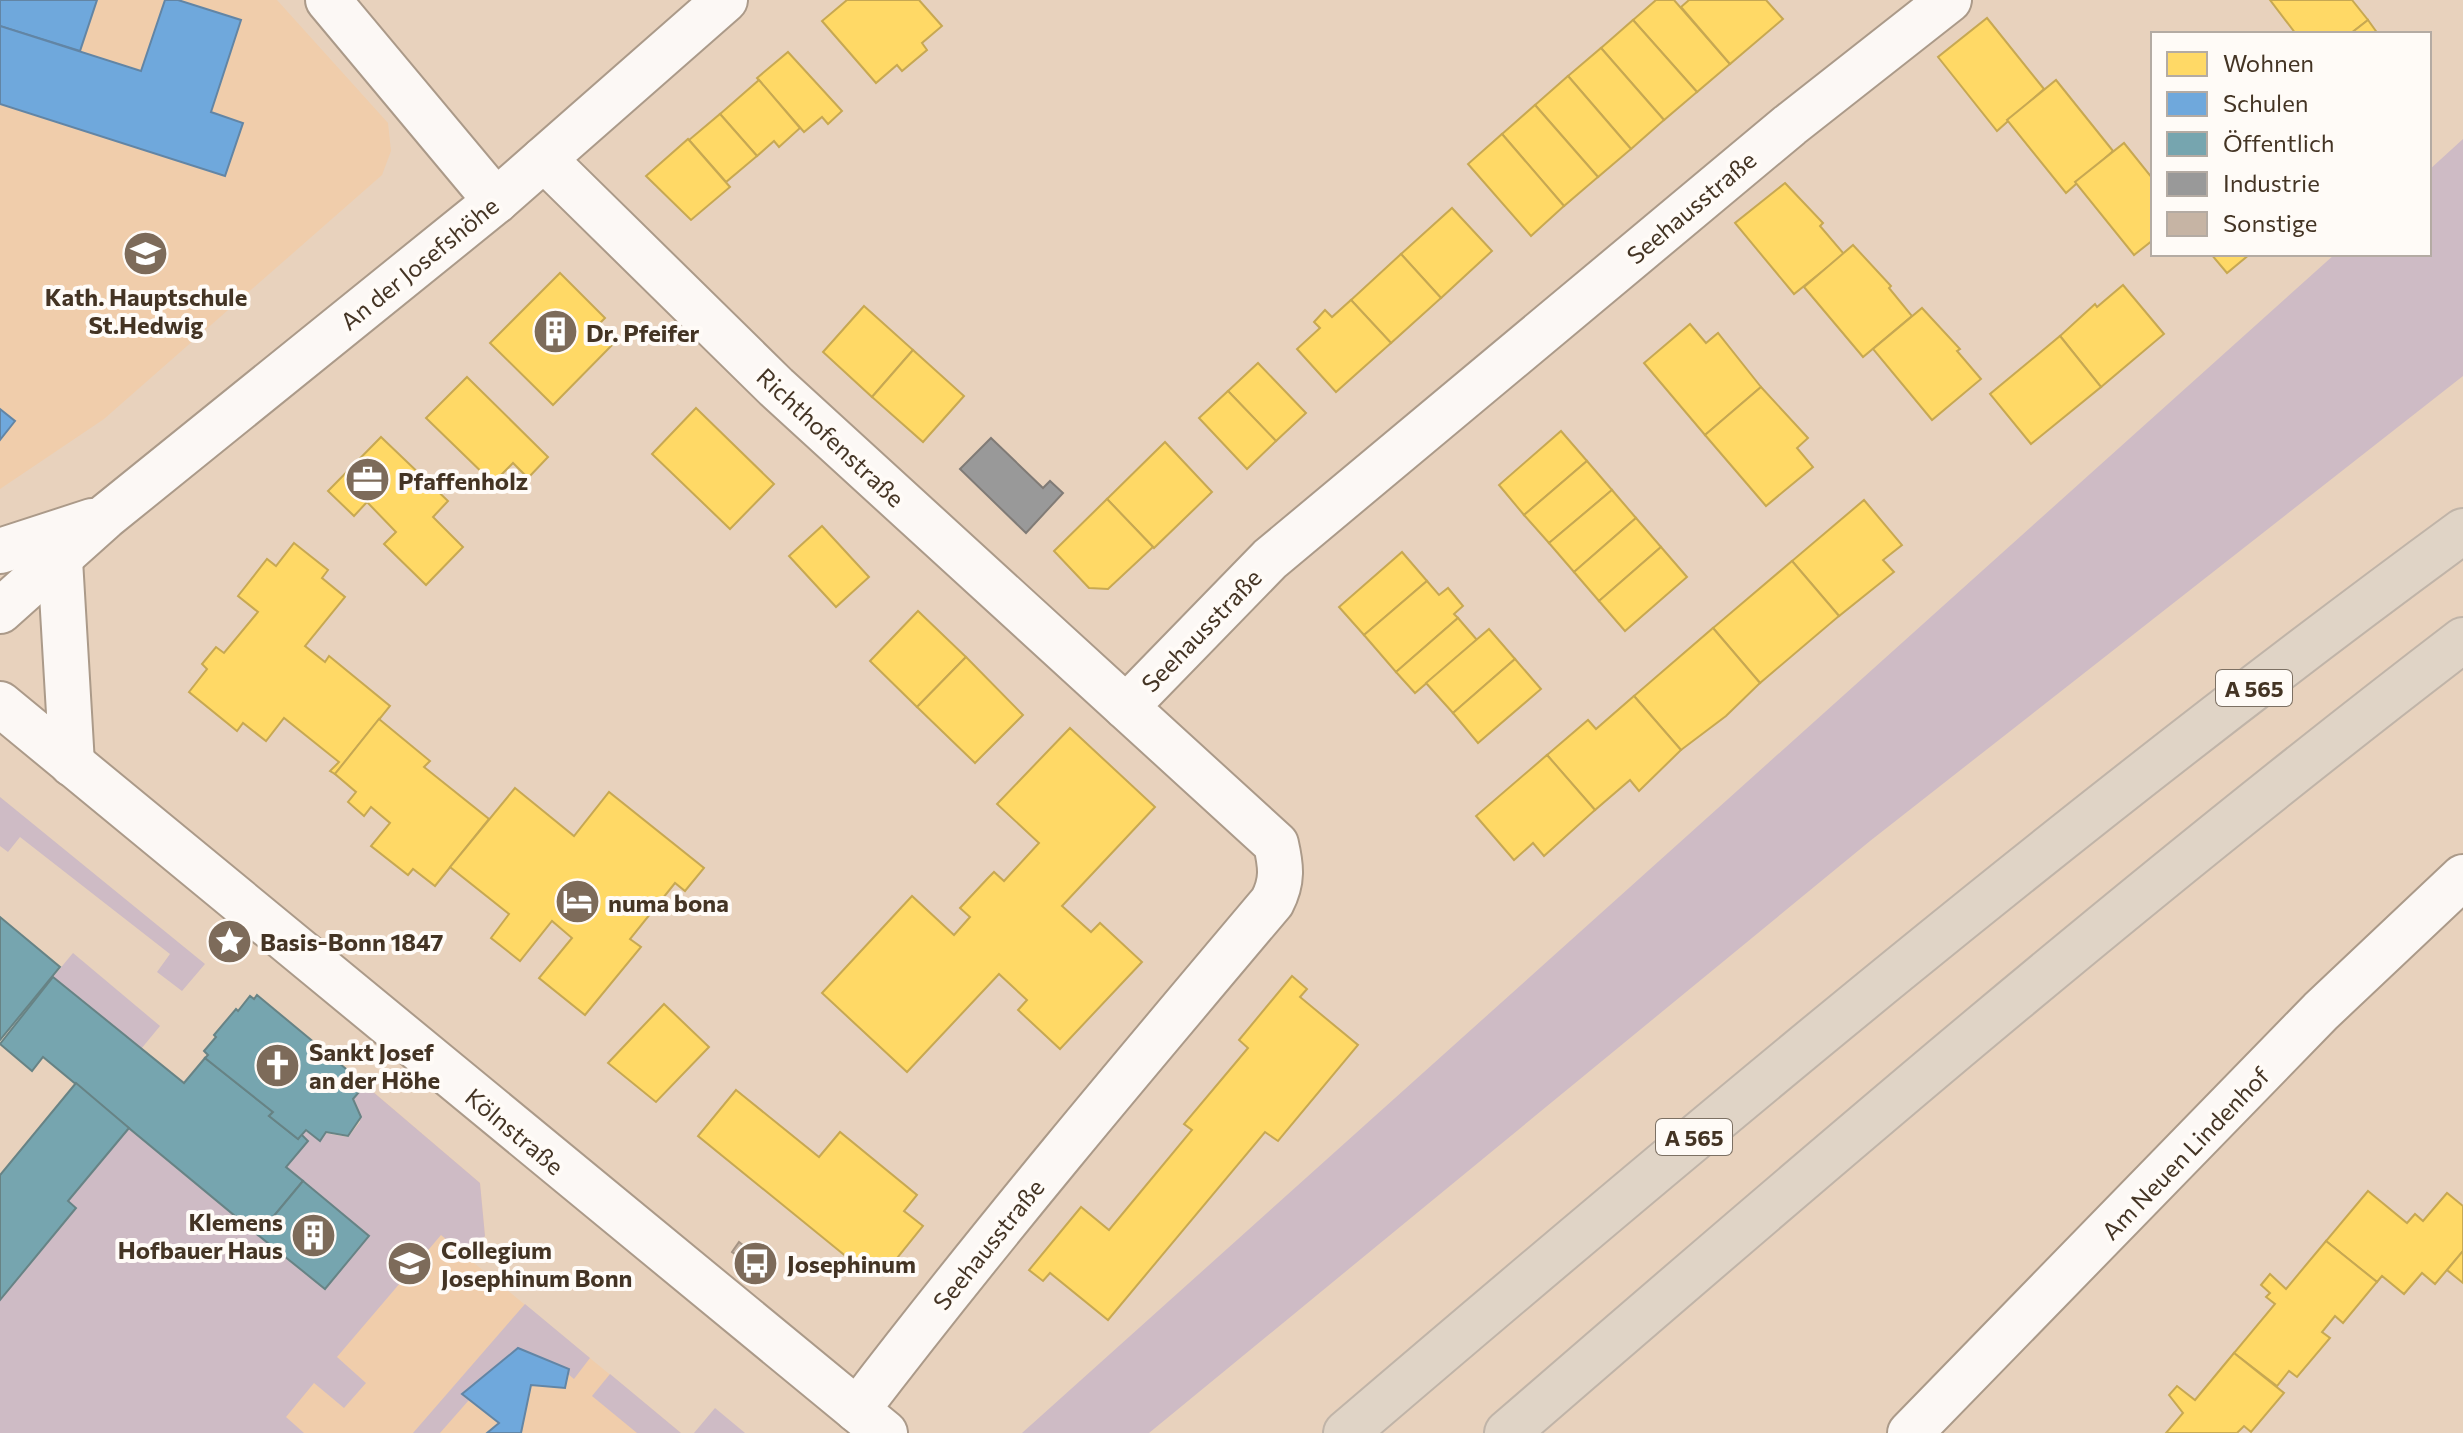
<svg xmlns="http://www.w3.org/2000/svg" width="2463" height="1433" font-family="Commissioner,sans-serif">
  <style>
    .built { fill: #f0cdab }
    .green { fill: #cebbc5 }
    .homes { fill: #ffd966; stroke: #c7a852; stroke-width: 2 }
    .schools { fill: #6fa8dc; stroke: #6285a5; stroke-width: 2 }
    .public { fill: #76a5af; stroke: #678385; stroke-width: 2 }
    .industry { fill: #999; stroke: #807b76; stroke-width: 2 }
    .building { fill: #c6b4a4; stroke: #a59484; stroke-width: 2 }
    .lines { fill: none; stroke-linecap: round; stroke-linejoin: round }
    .street-casing { stroke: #ab9a89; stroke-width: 48 }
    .secondary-casing { stroke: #ab9a89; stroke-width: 48 }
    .highway-casing { stroke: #c0b4a8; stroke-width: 48 }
    .street { stroke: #fcf8f5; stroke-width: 44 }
    .secondary { stroke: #fcf8f5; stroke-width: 44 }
    .highway { stroke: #e0d4c6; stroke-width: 44 }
    .labels { text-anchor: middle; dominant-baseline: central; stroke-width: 8; stroke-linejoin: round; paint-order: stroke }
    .shield { fill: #fffbf7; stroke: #7c7063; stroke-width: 2 }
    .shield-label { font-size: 22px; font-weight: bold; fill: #443424 }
    .street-label { font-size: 24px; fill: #443424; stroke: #fffbf7 }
    .poi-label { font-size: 24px; font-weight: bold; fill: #443424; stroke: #fffbf7; text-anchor: start }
  </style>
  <rect width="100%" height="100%" fill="#e8d2bd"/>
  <g class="built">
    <path d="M 0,0 L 277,0 L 388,123 L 391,151 L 382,175 L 104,419 L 0,489 Z"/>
    <path d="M 365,1085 L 480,1183 L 485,1236 L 468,1258 L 681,1433 L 273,1433 L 368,1236 L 286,1167 L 308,1141 L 301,1134 L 348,1137 L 360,1122 L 353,1099 Z"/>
  </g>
  <g class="green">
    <path d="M 2463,139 L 2463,376 L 1870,841 L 1149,1433 L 1022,1433 L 2335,254 L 2429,254 L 2429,170 Z"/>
    <path d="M 0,797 L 205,964 L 182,991 L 157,972 L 170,954 L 20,837 L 8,852 L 0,846 Z"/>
    <path d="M 73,953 L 160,1026 L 141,1049 L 53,977 Z"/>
    <path d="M 365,1085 L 480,1183 L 485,1236 L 468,1258 L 441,1235 L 337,1357 L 366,1383 L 344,1408 L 314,1383 L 286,1417 L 304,1433 L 0,1433 L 0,1300 L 75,1208 L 68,1201 L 129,1128 L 325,1289 L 368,1236 L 286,1167 L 308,1141 L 301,1134 L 306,1130 L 348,1137 L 360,1122 L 353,1099 Z"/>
    <path d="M 525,1304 L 590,1358 L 574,1379 L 568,1374 L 569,1369 L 518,1348 L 463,1394 L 469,1400 L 440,1433 L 413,1433 Z"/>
    <path d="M 610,1374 L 681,1433 L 637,1433 L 592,1396 Z"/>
    <path d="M 715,1408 L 745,1433 L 694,1433 Z"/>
  </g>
  <g class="homes">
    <path d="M 847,0 L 919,0 L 942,26 L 922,43 L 927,50 L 902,71 L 897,65 L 876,83 L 822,21 Z"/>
    <path d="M 1656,0 L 1674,0 L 1730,64 L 1697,92 L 1633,20 Z"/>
    <path d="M 1689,0 L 1766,0 L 1783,19 L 1730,64 L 1681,7 Z"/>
    <path d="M 2270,0 L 2352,0 L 2368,20 L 2350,34 L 2296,34 Z"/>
    <path d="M 1987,18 L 2044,89 L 1997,131 L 1938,57 Z"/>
    <path d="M 1633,20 L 1697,92 L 1664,120 L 1601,48 Z"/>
    <path d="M 2368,20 L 2378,34 L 2350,34 Z"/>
    <path d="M 1601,48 L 1664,120 L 1631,149 L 1568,76 Z"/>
    <path d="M 788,52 L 842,111 L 828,124 L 822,117 L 804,132 L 757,78 Z"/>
    <path d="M 1568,76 L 1631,149 L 1598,177 L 1535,105 Z"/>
    <path d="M 759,80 L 800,128 L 779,147 L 774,141 L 757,156 L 720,114 Z"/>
    <path d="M 2056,80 L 2113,151 L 2066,193 L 2007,120 Z"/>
    <path d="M 1535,105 L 1598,177 L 1564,206 L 1502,134 Z"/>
    <path d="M 720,114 L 757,156 L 726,182 L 689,140 Z"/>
    <path d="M 1502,134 L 1564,206 L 1531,236 L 1468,164 Z"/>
    <path d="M 688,139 L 730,187 L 691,220 L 646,176 Z"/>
    <path d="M 2124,143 L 2153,179 L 2153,240 L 2134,255 L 2075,182 Z"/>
    <path d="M 1785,183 L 1823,223 L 1820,226 L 1844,254 L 1794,294 L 1735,223 Z"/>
    <path d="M 1452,208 L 1492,251 L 1441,298 L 1401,254 Z"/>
    <path d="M 1853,245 L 1891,286 L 1889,288 L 1912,316 L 1863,357 L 1804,287 Z"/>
    <path d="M 1401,254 L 1441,298 L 1391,343 L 1351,300 Z"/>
    <path d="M 2211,254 L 2250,254 L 2227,273 Z"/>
    <path d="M 560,273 L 605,318 L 600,323 L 617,340 L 553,405 L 490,343 Z"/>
    <path d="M 2123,285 L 2164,334 L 2101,387 L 2060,336 L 2095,304 L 2097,307 Z"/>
    <path d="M 1351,300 L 1391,343 L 1336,392 L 1297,349 L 1320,328 L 1314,322 L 1325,310 L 1332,317 Z"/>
    <path d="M 864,306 L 913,350 L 872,397 L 823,352 Z"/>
    <path d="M 1922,308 L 1960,349 L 1957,351 L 1981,379 L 1932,420 L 1873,349 Z"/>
    <path d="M 1690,324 L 1706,343 L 1718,333 L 1761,387 L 1705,435 L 1644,363 Z"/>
    <path d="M 2060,336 L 2101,387 L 2031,444 L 1990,394 Z"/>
    <path d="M 913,350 L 964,396 L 923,442 L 872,397 Z"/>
    <path d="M 1258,363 L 1306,413 L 1276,441 L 1228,391 Z"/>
    <path d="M 467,377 L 548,457 L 528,478 L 513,463 L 493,483 L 426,418 Z"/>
    <path d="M 1761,387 L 1808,438 L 1797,448 L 1813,467 L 1766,506 L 1705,435 Z"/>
    <path d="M 1228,391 L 1276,441 L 1247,469 L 1199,418 Z"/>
    <path d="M 696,408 L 774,484 L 730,529 L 652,454 Z"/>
    <path d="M 1561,431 L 1587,461 L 1524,515 L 1499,485 Z"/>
    <path d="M 381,437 L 448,501 L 433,517 L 463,547 L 426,585 L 384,544 L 396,532 L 367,502 L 354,516 L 328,491 Z"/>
    <path d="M 1165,442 L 1212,492 L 1154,548 L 1107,499 Z"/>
    <path d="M 1587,461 L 1612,490 L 1549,543 L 1524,515 Z"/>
    <path d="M 1612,490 L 1636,518 L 1574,572 L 1549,543 Z"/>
    <path d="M 1107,499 L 1153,547 L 1108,589 L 1089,588 L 1054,551 Z"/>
    <path d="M 1864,500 L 1902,545 L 1883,560 L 1894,572 L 1839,616 L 1792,561 Z"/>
    <path d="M 1636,518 L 1661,547 L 1599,601 L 1574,572 Z"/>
    <path d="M 822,526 L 869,577 L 836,607 L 789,556 Z"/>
    <path d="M 294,543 L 328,570 L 322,578 L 345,597 L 305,646 L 325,662 L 329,656 L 390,706 L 335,774 L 330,771 L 339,762 L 284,718 L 266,741 L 243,723 L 237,731 L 189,692 L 207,669 L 202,664 L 216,647 L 224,653 L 258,612 L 238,596 L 267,559 L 276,566 Z"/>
    <path d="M 1661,547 L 1687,577 L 1625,631 L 1599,601 Z"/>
    <path d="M 1402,552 L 1427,581 L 1364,635 L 1339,607 Z"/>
    <path d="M 1792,561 L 1839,616 L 1760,683 L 1713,628 Z"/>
    <path d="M 1427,581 L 1439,595 L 1448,588 L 1463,606 L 1454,614 L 1458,618 L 1396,672 L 1364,635 Z"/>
    <path d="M 918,611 L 966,657 L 917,707 L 870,661 Z"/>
    <path d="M 1458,618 L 1477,640 L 1415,693 L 1396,672 Z"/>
    <path d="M 1713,628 L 1760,683 L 1726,716 L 1681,750 L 1634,696 Z"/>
    <path d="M 1489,629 L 1515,659 L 1453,713 L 1426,683 Z"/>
    <path d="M 966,657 L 1023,715 L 975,763 L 917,707 Z"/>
    <path d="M 1515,659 L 1541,689 L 1478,743 L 1453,713 Z"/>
    <path d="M 1634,696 L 1681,750 L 1639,791 L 1630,780 L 1595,810 L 1547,755 L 1588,720 L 1596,729 Z"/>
    <path d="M 379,719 L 430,761 L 424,767 L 489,819 L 435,886 L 413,869 L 408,875 L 371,846 L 390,823 L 371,807 L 364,816 L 348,802 L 356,792 L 335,774 Z"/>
    <path d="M 1070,728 L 1155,807 L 1062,906 L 1091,932 L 1100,923 L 1142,962 L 1060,1049 L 1018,1010 L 1027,1000 L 999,974 L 907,1072 L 822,993 L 912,896 L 954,935 L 970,917 L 960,908 L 988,878 L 994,872 L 1004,881 L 1039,843 L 997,804 Z"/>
    <path d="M 1547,755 L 1595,810 L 1544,856 L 1533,843 L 1514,860 L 1476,816 Z"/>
    <path d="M 515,788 L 574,836 L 609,792 L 704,868 L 685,891 L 675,883 L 630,939 L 641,947 L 585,1015 L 539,978 L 572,938 L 552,921 L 520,961 L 491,938 L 509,914 L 450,867 Z"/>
    <path d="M 1292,976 L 1307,989 L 1300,997 L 1358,1045 L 1278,1141 L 1265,1132 L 1108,1320 L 1050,1273 L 1043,1281 L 1029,1270 L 1081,1207 L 1109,1230 L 1192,1130 L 1184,1124 L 1248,1048 L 1239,1040 Z"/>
    <path d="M 664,1004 L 709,1047 L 656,1102 L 608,1063 Z"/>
    <path d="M 736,1090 L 819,1157 L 840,1132 L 917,1195 L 904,1211 L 923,1226 L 885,1273 L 872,1261 L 864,1271 L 698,1136 Z"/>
    <path d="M 2368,1191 L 2407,1223 L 2415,1214 L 2423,1221 L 2447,1193 L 2463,1206 L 2463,1251 L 2435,1284 L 2422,1273 L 2404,1294 L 2382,1276 L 2377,1282 L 2326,1241 Z"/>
    <path d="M 2326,1241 L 2377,1282 L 2343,1323 L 2335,1316 L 2322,1332 L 2330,1338 L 2297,1377 L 2289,1371 L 2277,1386 L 2234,1353 L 2275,1304 L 2266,1297 L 2270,1293 L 2261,1285 L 2270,1274 L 2286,1289 Z"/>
    <path d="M 2463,1251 L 2463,1283 L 2447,1270 Z"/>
    <path d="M 2234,1353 L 2284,1393 L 2251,1432 L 2244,1426 L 2237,1433 L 2166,1433 L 2183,1413 L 2169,1395 L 2177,1386 L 2195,1400 Z"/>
  </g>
  <g class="schools">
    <path d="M 0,0 L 97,0 L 80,51 L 0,26 Z"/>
    <path d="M 165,0 L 178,0 L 241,20 L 211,112 L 243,123 L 225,176 L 0,104 L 0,26 L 141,71 Z"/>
    <path d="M 0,409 L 15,421 L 0,440 Z"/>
    <path d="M 518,1348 L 569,1369 L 565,1388 L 531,1385 L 521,1433 L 487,1433 L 499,1423 L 462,1394 Z"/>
  </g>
  <g class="public">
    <path d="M 0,917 L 60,967 L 0,1040 Z"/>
    <path d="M 53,977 L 184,1083 L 205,1058 L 273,1112 L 269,1116 L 298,1139 L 301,1134 L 308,1141 L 286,1167 L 303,1181 L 258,1235 L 43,1057 L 32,1071 L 0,1044 Z"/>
    <path d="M 257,995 L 351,1073 L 349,1077 L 357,1084 L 365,1085 L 353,1099 L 361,1117 L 348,1136 L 326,1132 L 320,1141 L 306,1130 L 298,1139 L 269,1116 L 273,1112 L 205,1058 L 208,1055 L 204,1051 L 216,1037 L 214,1035 L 236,1009 L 238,1011 L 250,996 L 254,999 Z"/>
    <path d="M 76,1083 L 129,1128 L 68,1201 L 76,1208 L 0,1300 L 0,1175 Z"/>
    <path d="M 303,1181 L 369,1236 L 325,1289 L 258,1235 Z"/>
  </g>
  <path class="industry" d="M 991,438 L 1043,488 L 1050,481 L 1063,493 L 1026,533 L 960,469 Z"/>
  <path class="building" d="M 739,1242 L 769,1265 L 762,1274 L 732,1252 Z"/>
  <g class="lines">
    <defs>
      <g id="street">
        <path d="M 328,0 L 496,201"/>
        <path d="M 544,159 L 776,387 L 1126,707"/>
        <path d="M 857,1410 C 990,1236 1131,1069 1272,902 C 1283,881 1281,866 1276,844 L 1126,707 L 1270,559 L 1790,125 L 1949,0"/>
        <path d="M 1910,1433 L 2321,1011 L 2463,877"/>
      </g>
      <g id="secondary">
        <path d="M 0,551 L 92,521"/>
        <path d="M 60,560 L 72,764"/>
        <path d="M 0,611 L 105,517 L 496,201 L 725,0"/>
        <path d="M 0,704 L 885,1433"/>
      </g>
      <g id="highway">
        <path d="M 1346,1433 C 1710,1122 2077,814 2463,531"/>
        <path d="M 1507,1433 C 1820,1162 2134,892 2463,640"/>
      </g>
    </defs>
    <use href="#street" class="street-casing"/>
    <use href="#secondary" class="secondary-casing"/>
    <use href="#highway" class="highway-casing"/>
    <use href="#street" class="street"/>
    <use href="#secondary" class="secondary"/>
    <use href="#highway" class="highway"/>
  </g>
  <defs>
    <symbol id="school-disc" viewBox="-11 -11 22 22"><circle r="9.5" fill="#7d6b5a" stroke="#fffbf7"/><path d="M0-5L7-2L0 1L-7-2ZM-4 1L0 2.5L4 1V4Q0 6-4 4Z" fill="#fff"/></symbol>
    <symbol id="building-disc" viewBox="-11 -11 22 22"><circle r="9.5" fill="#7d6b5a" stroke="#fffbf7"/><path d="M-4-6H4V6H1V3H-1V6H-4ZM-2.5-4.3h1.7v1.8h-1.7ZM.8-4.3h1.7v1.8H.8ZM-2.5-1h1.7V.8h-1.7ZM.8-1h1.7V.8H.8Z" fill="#fff"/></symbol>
    <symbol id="office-disc" viewBox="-11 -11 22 22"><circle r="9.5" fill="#7d6b5a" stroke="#fffbf7"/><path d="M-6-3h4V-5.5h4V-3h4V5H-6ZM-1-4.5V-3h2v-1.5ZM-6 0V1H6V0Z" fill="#fff"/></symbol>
    <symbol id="hotel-disc" viewBox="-11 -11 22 22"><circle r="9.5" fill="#7d6b5a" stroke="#fffbf7"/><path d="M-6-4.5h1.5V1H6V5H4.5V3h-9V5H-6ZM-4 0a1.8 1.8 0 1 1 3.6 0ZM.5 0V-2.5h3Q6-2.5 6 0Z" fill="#fff"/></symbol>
    <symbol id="sight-disc" viewBox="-11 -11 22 22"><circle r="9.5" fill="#7d6b5a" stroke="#fffbf7"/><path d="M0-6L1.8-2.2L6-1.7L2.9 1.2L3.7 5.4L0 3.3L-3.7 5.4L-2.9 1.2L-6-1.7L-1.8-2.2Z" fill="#fff"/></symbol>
    <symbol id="church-disc" viewBox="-11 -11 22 22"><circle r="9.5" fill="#7d6b5a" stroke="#fffbf7"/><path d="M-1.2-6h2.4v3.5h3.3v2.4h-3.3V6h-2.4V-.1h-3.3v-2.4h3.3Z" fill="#fff"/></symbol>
    <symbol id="bus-disc" viewBox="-11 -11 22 22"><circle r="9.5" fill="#7d6b5a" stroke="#fffbf7"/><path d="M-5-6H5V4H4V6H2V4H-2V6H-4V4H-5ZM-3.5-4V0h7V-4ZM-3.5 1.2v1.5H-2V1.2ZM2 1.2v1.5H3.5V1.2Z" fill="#fff"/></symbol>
  </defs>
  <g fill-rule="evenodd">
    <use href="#school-disc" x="120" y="228" width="51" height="51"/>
    <use href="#building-disc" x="530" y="306" width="51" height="51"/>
    <use href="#office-disc" x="342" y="454" width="51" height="51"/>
    <use href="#hotel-disc" x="552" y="876" width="51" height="51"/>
    <use href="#sight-disc" x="204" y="916" width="51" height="51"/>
    <use href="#church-disc" x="252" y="1040" width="51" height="51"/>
    <use href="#building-disc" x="288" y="1210" width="51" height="51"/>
    <use href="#school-disc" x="384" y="1238" width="51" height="51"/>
    <use href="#bus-disc" x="730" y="1238" width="51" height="51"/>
  </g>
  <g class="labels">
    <g class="shield">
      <rect x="2216" y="670" width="76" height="36" rx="6"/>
      <rect x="1656" y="1119" width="76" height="36" rx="6"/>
    </g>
    <g class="shield-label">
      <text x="2254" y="688">A 565</text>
      <text x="1694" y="1137">A 565</text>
    </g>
    <g class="street-label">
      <text transform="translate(1691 207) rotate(-40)">Seehausstraße</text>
      <text transform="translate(419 263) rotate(-39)">An der Josefshöhe</text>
      <text transform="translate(831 437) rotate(43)">Richthofenstraße</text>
      <text transform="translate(1201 630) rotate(-46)">Seehausstraße</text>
      <text transform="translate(515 1131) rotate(40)">Kölnstraße</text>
      <text transform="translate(2185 1153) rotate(-46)">Am Neuen Lindenhof</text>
      <text transform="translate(988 1244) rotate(-51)">Seehausstraße</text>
    </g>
    <g class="poi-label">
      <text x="146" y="296" text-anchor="middle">Kath. Hauptschule<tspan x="146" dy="28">St.Hedwig</tspan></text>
      <text x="586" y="332">Dr. Pfeifer</text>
      <text x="398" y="480">Pfaffenholz</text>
      <text x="608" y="902">numa bona</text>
      <text x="260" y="941">Basis-Bonn 1847</text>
      <text x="309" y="1051">Sankt Josef<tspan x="309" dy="28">an der Höhe</tspan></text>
      <text x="283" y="1221" text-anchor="end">Klemens<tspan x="283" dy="28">Hofbauer Haus</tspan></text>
      <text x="441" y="1249">Collegium<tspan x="441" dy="28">Josephinum Bonn</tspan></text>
      <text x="787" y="1263">Josephinum</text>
    </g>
  </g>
  <rect x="2151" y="32" width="280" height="224" fill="#fffbf7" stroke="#b4aba3" stroke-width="2"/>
  <rect x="2167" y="52" width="40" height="24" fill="#ffd966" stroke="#b4aba3" stroke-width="2"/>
  <text x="2223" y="72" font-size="24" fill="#443424">Wohnen</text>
  <rect x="2167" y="92" width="40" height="24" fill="#6fa8dc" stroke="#b4aba3" stroke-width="2"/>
  <text x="2223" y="112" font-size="24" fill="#443424">Schulen</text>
  <rect x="2167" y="132" width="40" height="24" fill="#76a5af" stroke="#b4aba3" stroke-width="2"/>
  <text x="2223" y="152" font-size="24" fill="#443424">Öffentlich</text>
  <rect x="2167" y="172" width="40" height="24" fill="#999999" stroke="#b4aba3" stroke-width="2"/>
  <text x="2223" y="192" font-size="24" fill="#443424">Industrie</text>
  <rect x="2167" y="212" width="40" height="24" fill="#c6b4a4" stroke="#b4aba3" stroke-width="2"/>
  <text x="2223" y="232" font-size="24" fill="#443424">Sonstige</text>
</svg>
